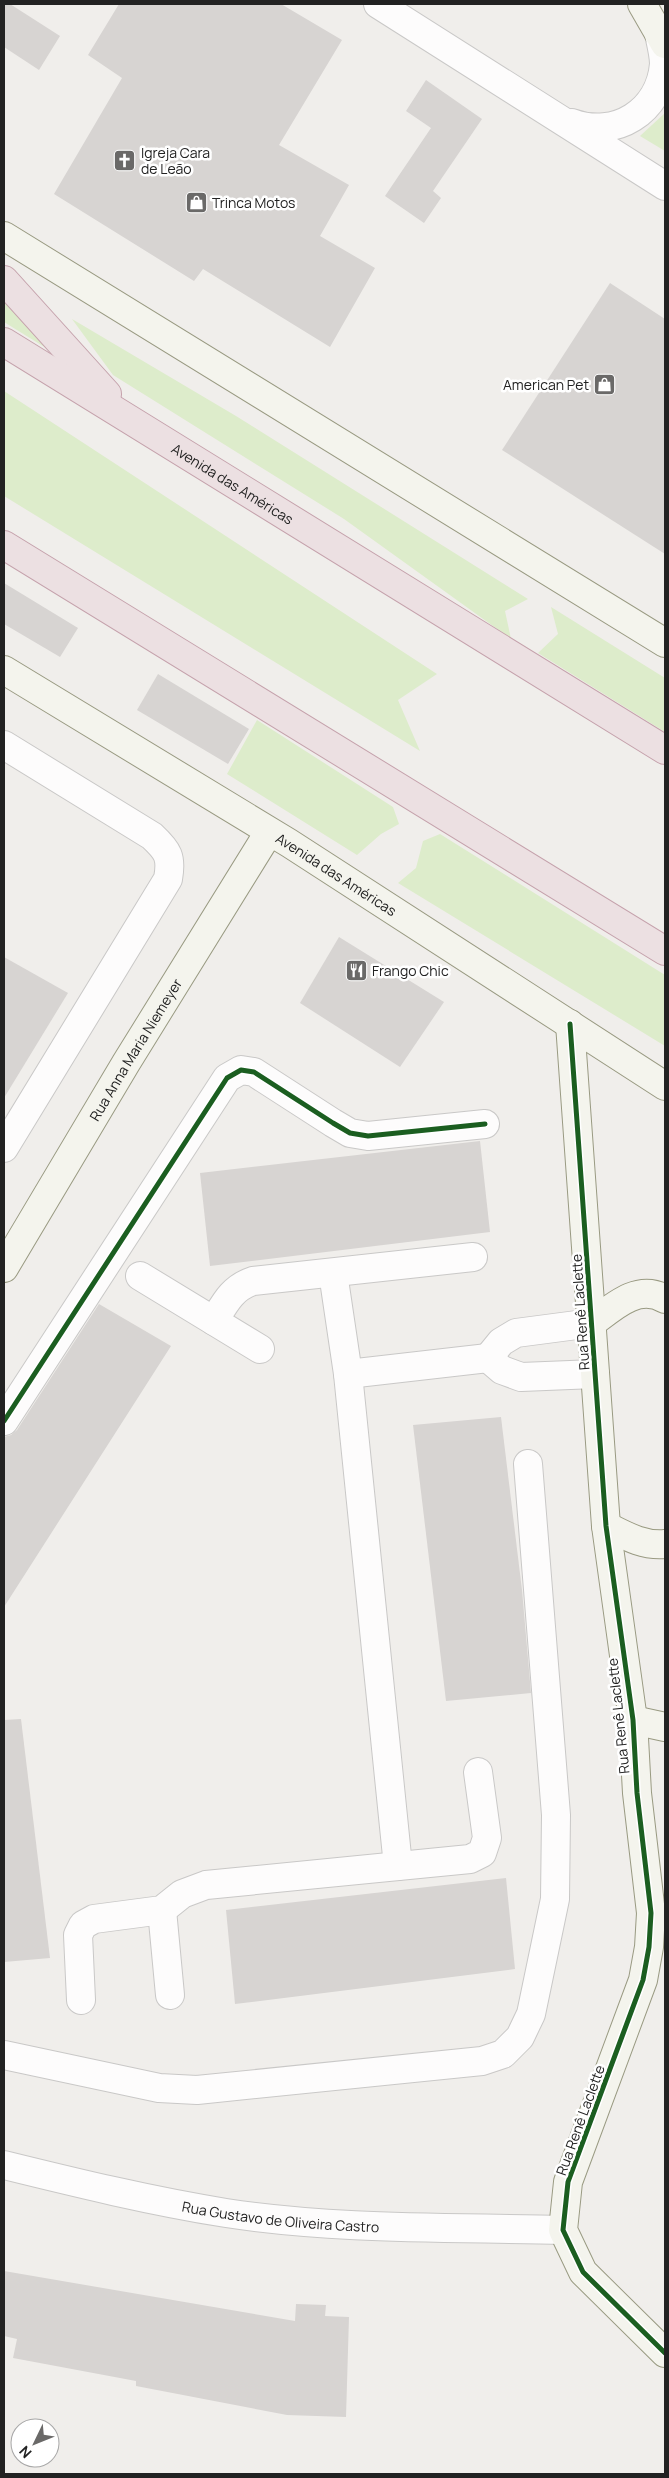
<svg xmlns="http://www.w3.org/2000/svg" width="669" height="2478" font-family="Manrope,sans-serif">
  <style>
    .grass { fill: #ddeccb }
    .building { fill: #d7d4d2 }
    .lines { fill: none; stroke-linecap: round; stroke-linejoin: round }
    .street-casing { stroke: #c9c8c7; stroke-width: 30 }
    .secondary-casing { stroke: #999a82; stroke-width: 30 }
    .highway-casing { stroke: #c5a2ac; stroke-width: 30 }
    .street { stroke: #fdfcfc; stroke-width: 28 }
    .secondary { stroke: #f4f4ed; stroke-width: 28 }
    .highway { stroke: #ece0e2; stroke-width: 28 }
    .cycleway-casing { stroke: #fff; stroke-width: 8 }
    .cycleway { stroke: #1b5e20; stroke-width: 5 }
    .labels { text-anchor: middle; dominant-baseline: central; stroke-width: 5; stroke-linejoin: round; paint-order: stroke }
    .poi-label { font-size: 14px; fill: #222; stroke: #fff; text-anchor: start }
    .street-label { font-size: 14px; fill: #222; stroke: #fff }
  </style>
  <rect width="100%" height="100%" fill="#f0eeeb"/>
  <g class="grass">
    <path d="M 665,113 L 665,151 L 640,136 Z"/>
    <path d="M 4,300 L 59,356 L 4,322 Z"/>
    <path d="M 72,319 L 236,416 L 528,599 L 505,611 L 511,639 L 344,519 L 113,375 Z"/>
    <path d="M 4,391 L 437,674 L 398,700 L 420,751 L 4,496 Z"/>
    <path d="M 551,607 L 665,678 L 665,732 L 538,653 L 558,634 Z"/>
    <path d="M 257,720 L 393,807 L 399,824 L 381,834 L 357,855 L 227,774 Z"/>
    <path d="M 440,834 L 665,975 L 665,1046 L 398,883 L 416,868 L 423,841 Z"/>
  </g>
  <g class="building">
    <path d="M 4,4 L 10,4 L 60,36 L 39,70 L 4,47 Z"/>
    <path d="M 119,4 L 281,4 L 342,40 L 279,145 L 349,185 L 320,236 L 375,268 L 330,347 L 203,269 L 194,281 L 54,194 L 122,78 L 88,55 Z"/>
    <path d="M 426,80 L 482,119 L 433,191 L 441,198 L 424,223 L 385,196 L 431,128 L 406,111 Z"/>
    <path d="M 610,283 L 665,319 L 665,554 L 502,450 Z"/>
    <path d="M 4,583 L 78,628 L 60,657 L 4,624 Z"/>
    <path d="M 158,674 L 249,729 L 228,764 L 137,710 Z"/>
    <path d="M 339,937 L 444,1002 L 400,1067 L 300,1003 Z"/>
    <path d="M 4,957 L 68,993 L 4,1098 Z"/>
    <path d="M 480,1141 L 490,1232 L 210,1266 L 200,1173 Z"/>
    <path d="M 99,1304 L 171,1346 L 4,1607 L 4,1437 L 11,1435 L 17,1430 Z"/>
    <path d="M 501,1417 L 522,1590 L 531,1693 L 446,1701 L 413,1425 Z"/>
    <path d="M 21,1719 L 50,1958 L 4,1962 L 4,1720 Z"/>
    <path d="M 506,1878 L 515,1969 L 235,2004 L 226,1910 Z"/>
    <path d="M 4,2271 L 295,2321 L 296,2304 L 326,2305 L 325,2316 L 349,2317 L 346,2417 L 287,2415 L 136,2386 L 136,2381 L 13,2358 L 17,2339 L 4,2336 Z"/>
  </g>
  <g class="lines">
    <defs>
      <g id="street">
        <path d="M 378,4 L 665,186"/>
        <path d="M 572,123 C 615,139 660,112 664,64 C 664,55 661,43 659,34"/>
        <path d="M 4,745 L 152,836 C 168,851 172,857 168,879 L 4,1148"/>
        <path d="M 333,1273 L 348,1374 L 398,1866"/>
        <path d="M 140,1276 L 260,1349"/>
        <path d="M 214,1321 C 225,1303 232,1288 253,1281 L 473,1257"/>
        <path d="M 592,1323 L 516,1333 L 501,1342 L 488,1358 L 502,1370 L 521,1377 L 595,1374"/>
        <path d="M 348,1374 L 488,1358"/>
        <path d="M 4,1421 L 227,1078 L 241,1070 L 254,1072 L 333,1123 L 350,1133 L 368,1136 L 485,1124"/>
        <path d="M 162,1910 L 170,1995"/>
        <path d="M 81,2000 L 78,1935 L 83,1925 L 94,1919 L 162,1910 L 182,1894 L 206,1885 L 470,1859 L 482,1853 L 487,1838 L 478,1772"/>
        <path d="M 4,2055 L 159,2088 L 197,2090 L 482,2061 L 503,2054 L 520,2037 L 531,2014 L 555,1899 L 556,1815 L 528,1464"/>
        <path id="s1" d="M 4,2165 C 77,2183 151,2201 226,2213 C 337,2230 451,2227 563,2230"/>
      </g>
      <g id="secondary">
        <path d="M 642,4 L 665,44"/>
        <path d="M 4,236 L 665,643"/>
        <path id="s2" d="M 4,670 L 289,843 L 665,1086"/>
        <path d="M 570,1024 L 606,1526 L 633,1720 L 637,1793 L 651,1913 L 649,1947 L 643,1980 L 568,2182 L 563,2230 L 583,2272 L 665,2353"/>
        <path id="s3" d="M 4,1268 L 126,1063 L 269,832"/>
        <path d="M 592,1323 C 613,1307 638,1283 665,1299"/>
        <path d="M 606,1526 C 626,1536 643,1546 665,1544"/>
        <path d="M 633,1720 L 665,1727"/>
      </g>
      <g id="highway">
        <path d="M 4,280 L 107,394"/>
        <path id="s4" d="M 4,342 L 665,750"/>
        <path d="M 4,545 L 665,951"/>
      </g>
    </defs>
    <use href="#street" class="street-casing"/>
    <use href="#secondary" class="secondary-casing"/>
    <use href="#highway" class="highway-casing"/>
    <use href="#street" class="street"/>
    <use href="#secondary" class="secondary"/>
    <use href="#highway" class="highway"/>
    <defs>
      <g id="cycleway">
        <path d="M 570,1024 L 606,1526 L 633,1720 L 637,1793 L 651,1913 L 649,1947 L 643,1980 L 568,2182 L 563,2230 L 583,2272 L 665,2353"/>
        <path d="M 4,1421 L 227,1078 L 241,1070 L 254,1072 L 333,1123 L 350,1133 L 368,1136 L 485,1124"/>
      </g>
    </defs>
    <use href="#cycleway" class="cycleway-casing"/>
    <use href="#cycleway" class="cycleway"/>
  </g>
  <defs>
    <symbol id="church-square" viewBox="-11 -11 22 22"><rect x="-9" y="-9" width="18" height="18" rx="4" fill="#6a6968" stroke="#fff"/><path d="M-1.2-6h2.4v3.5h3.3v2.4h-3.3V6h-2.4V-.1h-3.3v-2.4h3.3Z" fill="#fff"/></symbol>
    <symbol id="shop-square" viewBox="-11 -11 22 22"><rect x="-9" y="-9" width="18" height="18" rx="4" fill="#6a6968" stroke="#fff"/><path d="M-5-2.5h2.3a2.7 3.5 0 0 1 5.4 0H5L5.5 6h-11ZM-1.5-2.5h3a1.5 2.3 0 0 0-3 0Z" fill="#fff"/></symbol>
    <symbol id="restaurant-square" viewBox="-11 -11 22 22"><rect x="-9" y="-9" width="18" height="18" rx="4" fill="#6a6968" stroke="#fff"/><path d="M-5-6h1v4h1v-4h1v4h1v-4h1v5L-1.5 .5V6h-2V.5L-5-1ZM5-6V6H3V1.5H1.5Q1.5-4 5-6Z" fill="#fff"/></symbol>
  </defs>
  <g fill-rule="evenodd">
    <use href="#church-square" x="112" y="148" width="25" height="25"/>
    <use href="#shop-square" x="184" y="190" width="25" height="25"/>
    <use href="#shop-square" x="592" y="372" width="25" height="25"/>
    <use href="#restaurant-square" x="344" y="958" width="25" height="25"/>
  </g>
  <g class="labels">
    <g class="poi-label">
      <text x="141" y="152">Igreja Cara<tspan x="141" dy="16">de Leão</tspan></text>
      <text x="212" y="202">Trinca Motos</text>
      <text x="589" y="384" text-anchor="end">American Pet</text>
      <text x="372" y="970">Frango Chic</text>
    </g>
    <g class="street-label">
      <text stroke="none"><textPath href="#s4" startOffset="269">Avenida das Américas</textPath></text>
      <text stroke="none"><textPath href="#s2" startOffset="390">Avenida das Américas</textPath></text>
      <text stroke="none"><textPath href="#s3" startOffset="255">Rua Anna Maria Niemeyer</textPath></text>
      <text transform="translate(580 1312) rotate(-94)">Rua Renê Laclette</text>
      <text transform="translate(618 1716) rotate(-96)">Rua Renê Laclette</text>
      <text transform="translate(580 2120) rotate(-70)">Rua Renê Laclette</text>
      <text stroke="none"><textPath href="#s1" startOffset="282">Rua Gustavo de Oliveira Castro</textPath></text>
    </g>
  </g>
  <rect width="669" height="2478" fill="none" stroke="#222222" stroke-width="10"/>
  <g transform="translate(35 2443) rotate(227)"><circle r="24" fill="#ffffff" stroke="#a7a7a7"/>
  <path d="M0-4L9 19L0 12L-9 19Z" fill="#6a6968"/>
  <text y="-8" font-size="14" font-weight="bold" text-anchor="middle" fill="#222222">N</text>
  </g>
</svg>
